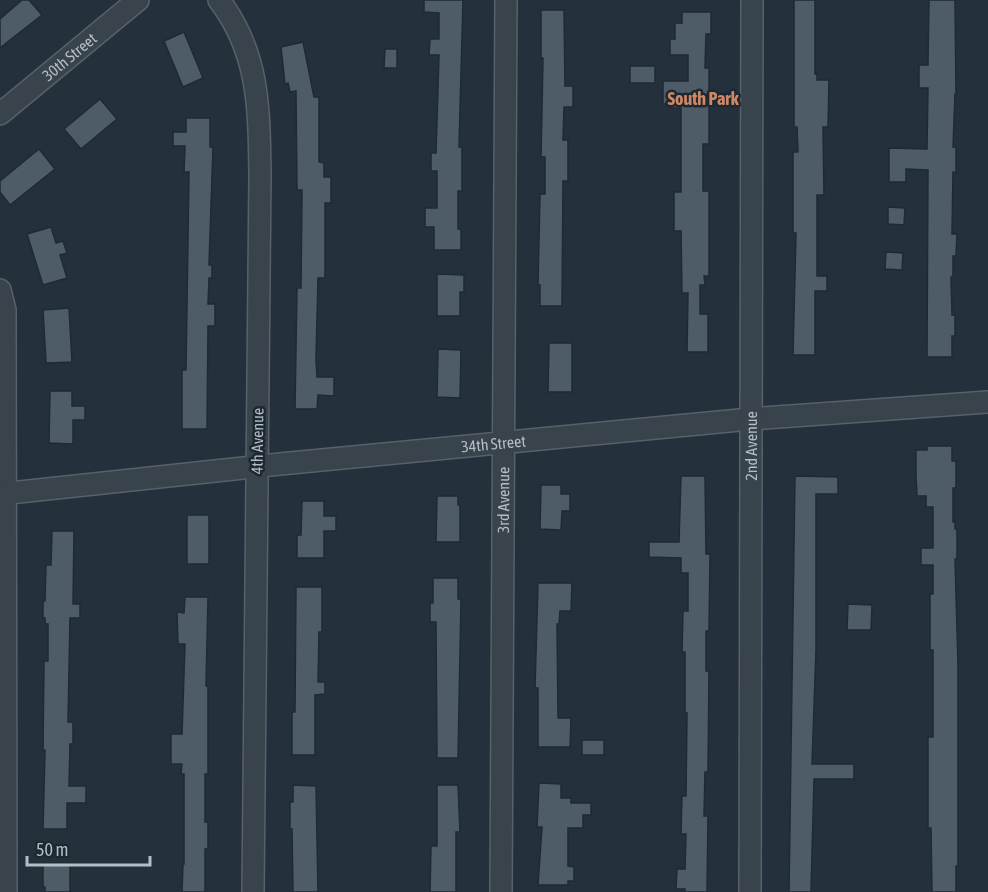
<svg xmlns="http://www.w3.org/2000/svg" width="988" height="892" font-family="'Asap Condensed',sans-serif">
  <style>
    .building { fill: #4e5c67; stroke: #1f2a33; stroke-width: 1.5 }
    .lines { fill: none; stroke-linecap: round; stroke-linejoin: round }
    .minor-casing { stroke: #56616a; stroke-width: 24 }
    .minor { stroke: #38434c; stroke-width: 21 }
    .labels { text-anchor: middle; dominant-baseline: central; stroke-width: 5; stroke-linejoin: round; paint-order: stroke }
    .street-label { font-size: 16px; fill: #b4bec7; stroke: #1d2831 }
    .neighbourhood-label { font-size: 18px; font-weight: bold; fill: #cf8867; stroke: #1d2831 }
  </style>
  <rect width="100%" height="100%" fill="#24313c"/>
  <g class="building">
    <path d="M 22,0 L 29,0 L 42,15 L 0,48 L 0,19 Z"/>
    <path d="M 424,0 L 463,0 L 459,147 L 462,147 L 462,191 L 458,191 L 458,229 L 461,229 L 461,250 L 434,250 L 434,227 L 425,227 L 425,208 L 437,208 L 437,171 L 431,171 L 431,153 L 436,153 L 439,55 L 429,55 L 430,39 L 439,39 L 439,13 L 424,12 Z"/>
    <path d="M 794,0 L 815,0 L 815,74 L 817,74 L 817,80 L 829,80 L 828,127 L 823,127 L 824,195 L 817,195 L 817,276 L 827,276 L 827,291 L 815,291 L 815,355 L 793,355 L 796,233 L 793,233 L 793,152 L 798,152 L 797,127 L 794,127 Z"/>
    <path d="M 929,0 L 955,0 L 956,94 L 955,94 L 953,147 L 956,147 L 956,173 L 953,172 L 952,234 L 957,234 L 956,256 L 953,256 L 953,277 L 951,277 L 952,315 L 955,315 L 955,336 L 952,336 L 952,357 L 927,357 L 928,170 L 906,169 L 906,182 L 889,182 L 889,148 L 927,149 L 928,88 L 919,88 L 919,65 L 928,65 Z"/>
    <path d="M 541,10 L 564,10 L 565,86 L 573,86 L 573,107 L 564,107 L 563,140 L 568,140 L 568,181 L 563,181 L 562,306 L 540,306 L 540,285 L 538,285 L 540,194 L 545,194 L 545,157 L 541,157 L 543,58 L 541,58 Z"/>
    <path d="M 682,12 L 711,12 L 711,34 L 706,34 L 705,68 L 709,68 L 709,144 L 703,144 L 703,191 L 709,191 L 709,276 L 704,276 L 705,285 L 700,285 L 700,314 L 708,314 L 708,352 L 687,352 L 688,293 L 682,293 L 681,231 L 674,231 L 674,192 L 681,192 L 681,108 L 670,108 L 670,104 L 663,104 L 663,81 L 688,81 L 688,55 L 670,55 L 670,39 L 675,39 L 675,23 L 682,23 Z"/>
    <path d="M 184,32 L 203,78 L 183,87 L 164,41 Z"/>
    <path d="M 303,42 L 314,97 L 319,97 L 319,162 L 324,163 L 324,177 L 331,177 L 331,203 L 325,203 L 325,278 L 318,278 L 316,360 L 317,377 L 334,377 L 334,396 L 318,395 L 317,409 L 295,409 L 297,288 L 301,288 L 302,190 L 297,190 L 296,91 L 290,92 L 288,83 L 285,84 L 281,47 Z"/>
    <path d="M 385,49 L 397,49 L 397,68 L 384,68 Z"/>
    <rect x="630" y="66" width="25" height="17"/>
    <path d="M 100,99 L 117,119 L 81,149 L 64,129 Z"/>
    <path d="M 186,118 L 210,118 L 210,147 L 213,147 L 209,265 L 212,265 L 212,278 L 209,278 L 208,304 L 215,304 L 215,326 L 208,326 L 207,429 L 182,429 L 182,370 L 186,370 L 189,172 L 184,172 L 185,146 L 173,146 L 173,132 L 186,132 Z"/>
    <path d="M 39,149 L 55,169 L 10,205 L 0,192 L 0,181 Z"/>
    <path d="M 888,207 L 905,208 L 904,225 L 888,224 Z"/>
    <path d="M 51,227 L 56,243 L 63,241 L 67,253 L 60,255 L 67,278 L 43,285 L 27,234 Z"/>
    <path d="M 886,252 L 903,253 L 902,270 L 885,269 Z"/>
    <path d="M 437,274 L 464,275 L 464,292 L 460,292 L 460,316 L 437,316 Z"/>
    <path d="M 69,308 L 72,362 L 46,363 L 43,310 Z"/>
    <path d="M 549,343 L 572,343 L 572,392 L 548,392 Z"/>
    <path d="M 438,349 L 461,350 L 460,398 L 437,397 Z"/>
    <path d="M 50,391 L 72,391 L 72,406 L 85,406 L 85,420 L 73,420 L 73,444 L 49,443 Z"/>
    <path d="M 927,446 L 952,446 L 952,461 L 956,461 L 956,488 L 953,488 L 953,522 L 955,522 L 955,529 L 957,529 L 957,559 L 955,559 L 958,665 L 958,866 L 956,866 L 956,892 L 932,892 L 931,828 L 928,828 L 928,737 L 933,737 L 933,650 L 930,650 L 930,594 L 933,594 L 933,565 L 921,565 L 921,548 L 933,548 L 933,507 L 926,507 L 926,496 L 917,496 L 916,475 L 916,450 L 927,450 Z"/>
    <path d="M 681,476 L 705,476 L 706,554 L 710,554 L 709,631 L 706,631 L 706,671 L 709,671 L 708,772 L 705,772 L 704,816 L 708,816 L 707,892 L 685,892 L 685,889 L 676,889 L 677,869 L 685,869 L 686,834 L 681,834 L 682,796 L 686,796 L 687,713 L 685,713 L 685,652 L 682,652 L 683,611 L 688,611 L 688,573 L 681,573 L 681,558 L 649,557 L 649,542 L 679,542 Z"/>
    <path d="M 795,476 L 838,477 L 838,494 L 816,494 L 816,649 L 812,764 L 854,764 L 854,779 L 814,779 L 811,892 L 789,892 Z"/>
    <path d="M 541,485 L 561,485 L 561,494 L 570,494 L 570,511 L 562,511 L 561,530 L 540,529 Z"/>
    <path d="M 437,496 L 458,496 L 458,505 L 460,505 L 460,542 L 436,542 Z"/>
    <path d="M 302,501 L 324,501 L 324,516 L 336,516 L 336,531 L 324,531 L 324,558 L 297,558 L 297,535 L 301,535 Z"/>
    <rect x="187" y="515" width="22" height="49"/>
    <path d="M 52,531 L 74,531 L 73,604 L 80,604 L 80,618 L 70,618 L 68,722 L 73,722 L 73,744 L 70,744 L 69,786 L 86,786 L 86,803 L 67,803 L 67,829 L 43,829 L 45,750 L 43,750 L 44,661 L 48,661 L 48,624 L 45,624 L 45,618 L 43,618 L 43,601 L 45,601 L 46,565 L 51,565 Z"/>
    <path d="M 433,578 L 458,578 L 458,599 L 461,599 L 458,758 L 437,758 L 436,622 L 430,622 L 430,603 L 433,603 Z"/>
    <path d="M 538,583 L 572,583 L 571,611 L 560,611 L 559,624 L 557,624 L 558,718 L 571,718 L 570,747 L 538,747 L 538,688 L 535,688 Z"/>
    <path d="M 296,587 L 322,587 L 322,632 L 319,632 L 318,682 L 325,682 L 325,694 L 315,695 L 315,755 L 292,755 L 292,712 L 295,712 Z"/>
    <path d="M 185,597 L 208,597 L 206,686 L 208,686 L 208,774 L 205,774 L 205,822 L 208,822 L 208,849 L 205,849 L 205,892 L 182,892 L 183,864 L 184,864 L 184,774 L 181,774 L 182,764 L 171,764 L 171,734 L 182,734 L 185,644 L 178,644 L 177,612 L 184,613 Z"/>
    <path d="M 848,604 L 872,605 L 871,630 L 847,630 Z"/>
    <rect x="582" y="740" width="22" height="15"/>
    <path d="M 539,783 L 561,784 L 561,798 L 571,798 L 571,803 L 591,803 L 591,815 L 583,815 L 583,828 L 568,828 L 568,866 L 574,867 L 574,881 L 568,881 L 568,885 L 538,885 L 542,827 L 537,827 Z"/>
    <path d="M 293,785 L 316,786 L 318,892 L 293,892 L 292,829 L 290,829 L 290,802 L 293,802 Z"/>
    <path d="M 437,785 L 458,785 L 460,832 L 456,832 L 456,892 L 430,892 L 431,846 L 437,846 Z"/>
    <path d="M 43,863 L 70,863 L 70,892 L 45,892 L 45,887 L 43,887 Z"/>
  </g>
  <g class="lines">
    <defs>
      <g id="minor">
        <path d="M 219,0 C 260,54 259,110 260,175 L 253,892"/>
        <path id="s1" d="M 0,114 L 138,0"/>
        <path d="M 0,290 L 5,310 L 6,892"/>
        <path id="s2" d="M 0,494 L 280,464 L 750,419 L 988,402"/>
        <path id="s3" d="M 501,892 L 506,0"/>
        <path id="s4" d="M 750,892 L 752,0"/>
      </g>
    </defs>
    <use href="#minor" class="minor-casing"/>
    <use href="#minor" class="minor"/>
  </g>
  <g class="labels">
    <g class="street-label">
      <text stroke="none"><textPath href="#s1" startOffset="90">30th Street</textPath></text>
      <text transform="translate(257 441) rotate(-89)">4th Avenue</text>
      <text stroke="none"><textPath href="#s2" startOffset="496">34th Street</textPath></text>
      <text stroke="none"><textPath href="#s4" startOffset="446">2nd Avenue</textPath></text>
      <text stroke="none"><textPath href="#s3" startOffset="392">3rd Avenue</textPath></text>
    </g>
    <g class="neighbourhood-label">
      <text x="703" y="98">South Park</text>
    </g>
  </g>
  <path d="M27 856v9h123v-9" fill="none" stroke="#b4bec7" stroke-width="3"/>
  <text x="36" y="856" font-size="18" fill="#b4bec7" stroke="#1d2831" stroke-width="4.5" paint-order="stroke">50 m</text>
</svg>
